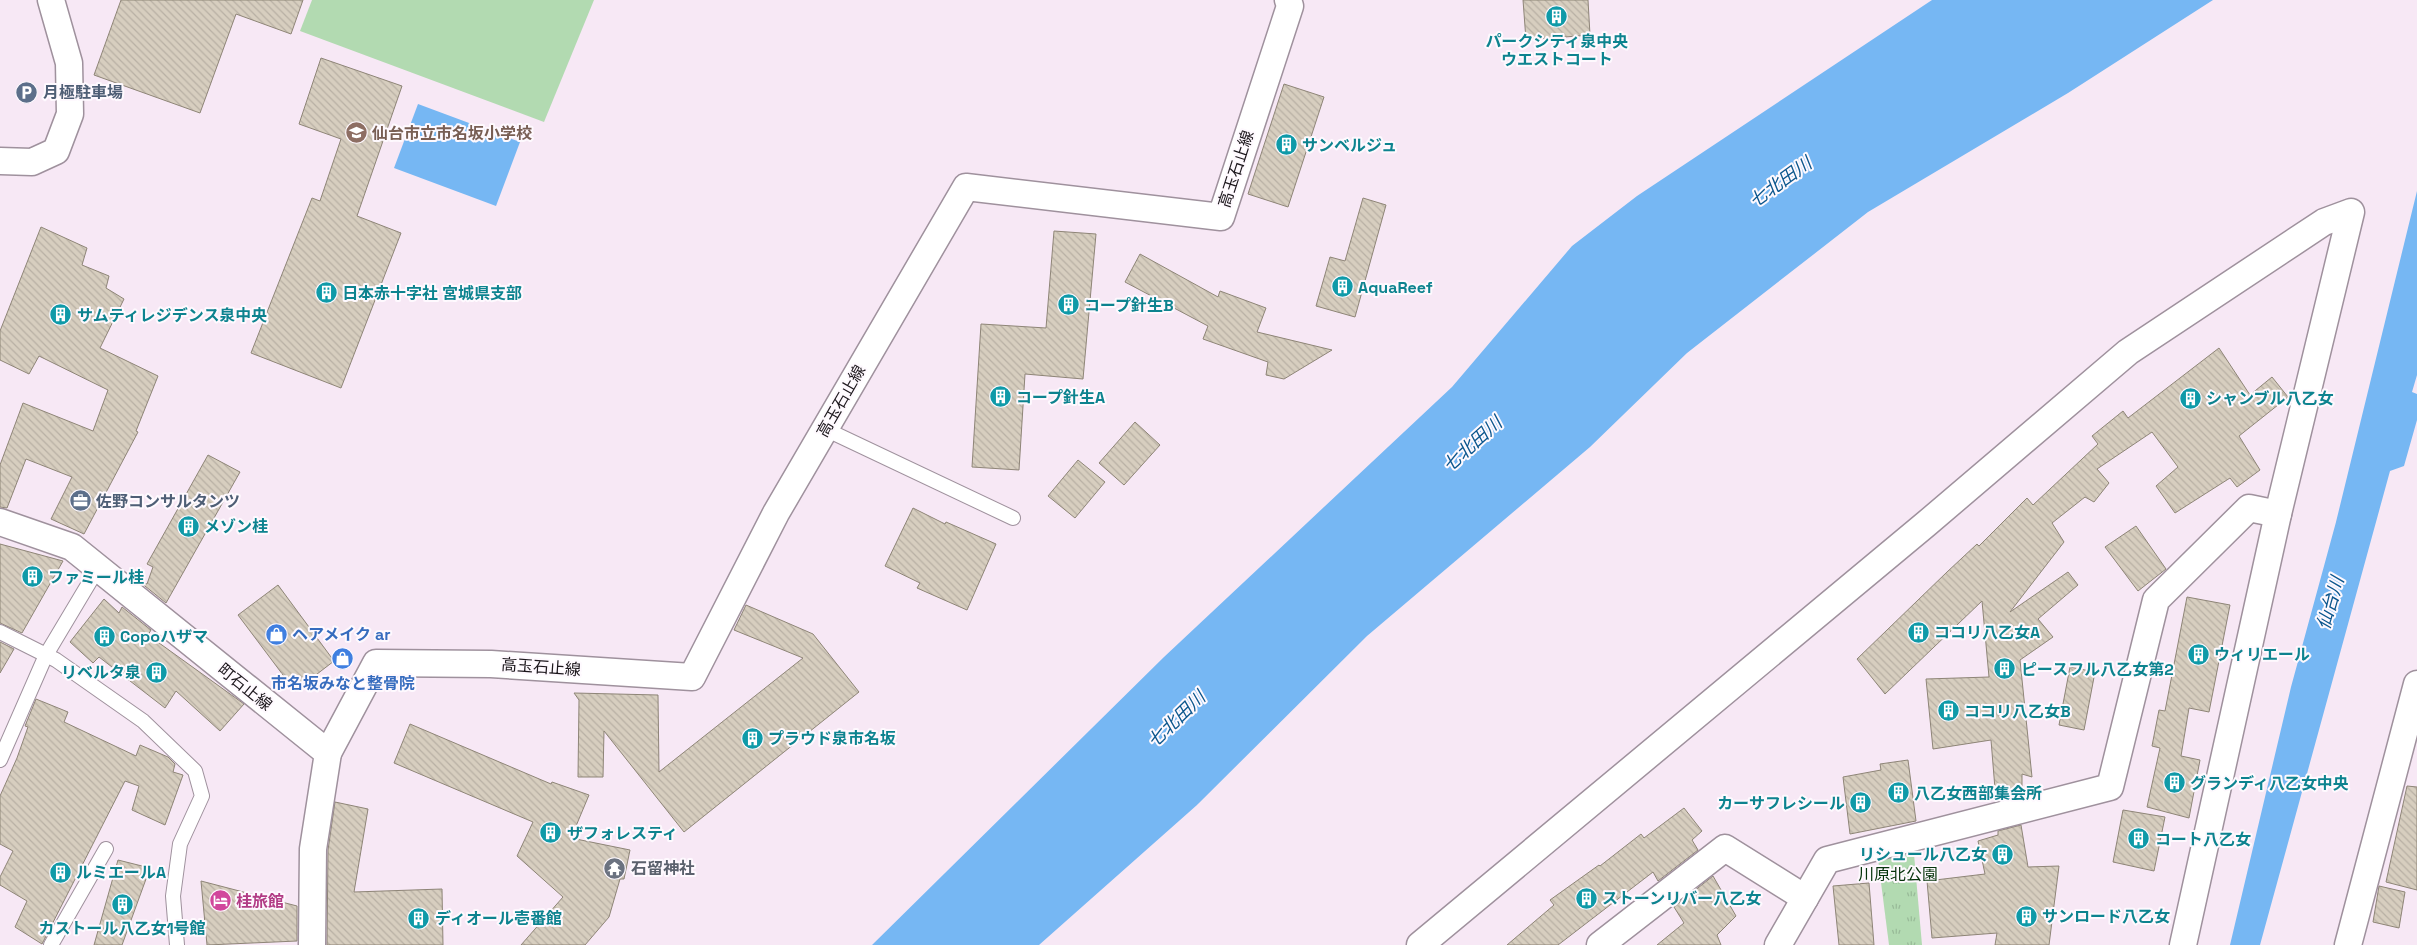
<svg xmlns="http://www.w3.org/2000/svg" width="2417" height="945" font-family="'Space Grotesk','Noto Sans JP',sans-serif">
  <style>
    .grass { fill: url(#grass-tufts) }
    .pitch { fill: #b2dab1 }
    .water { fill: #76b7f3 }
    .building { fill: url(#building-back-hatch); stroke: #8e8577 }
    .lines { fill: none; stroke-linecap: round; stroke-linejoin: round }
    .lane-casing { stroke: #9f919d; stroke-width: 16 }
    .street-casing { stroke: #9f919d; stroke-width: 29 }
    .lane { stroke: #fff; stroke-width: 14 }
    .street { stroke: #fff; stroke-width: 26 }
    .labels { text-anchor: middle; dominant-baseline: central; stroke-width: 4; stroke-linejoin: round; paint-order: stroke }
    .culture-label { font-size: 16px; font-weight: bold; fill: #0d838f; stroke: #fef9fe; text-anchor: start }
    .service-label { font-size: 16px; font-weight: bold; fill: #4e5e75; stroke: #fef9fe; text-anchor: start }
    .education-label { font-size: 16px; font-weight: bold; fill: #785e54; stroke: #fef9fe; text-anchor: start }
    .street-label { font-size: 16px; fill: #1b161b; stroke: #fef9fe }
    .shop-label { font-size: 16px; font-weight: bold; fill: #366cbe; stroke: #fef9fe; text-anchor: start }
    .worship-label { font-size: 16px; font-weight: bold; fill: #5b616d; stroke: #fef9fe; text-anchor: start }
    .park-label { font-size: 16px; fill: #05330a; stroke: #fef9fe }
    .hotel-label { font-size: 16px; font-weight: bold; fill: #b23c85; stroke: #fef9fe; text-anchor: start }
    .water-label { font-size: 18px; font-style: italic; fill: #0b568d; stroke: #fef9fe }
  </style>
  <defs>
    <pattern id="grass-tufts" width="24" height="20" patternUnits="userSpaceOnUse" patternTransform="scale(1.25)"><rect width="24" height="20" fill="#b2dab1"/><path d="M3 7l-1-3M5 7V3M7 7l1-3M15 17l-1-3M17 17v-4M19 17l1-3" fill="none" stroke="#98ba98"/></pattern>
    <pattern id="building-back-hatch" width="6" height="6" patternUnits="userSpaceOnUse" patternTransform="scale(1.25)"><rect width="6" height="6" fill="#d7cebf"/><path d="M-1 5l2 2M0 0l6 6M5-1l2 2" fill="none" stroke="#b8b0a4"/></pattern>
  </defs>
  <rect width="100%" height="100%" fill="#f7e8f5"/>
  <path class="grass" d="M 1914,854 L 1922,945 L 1889,945 L 1878,859 Z"/>
  <path class="pitch" d="M 312,0 L 594,0 L 544,122 L 300,31 Z"/>
  <g class="water">
    <path d="M 1932,0 L 2213,0 L 2068,93 L 1868,212 L 1687,353 L 1590,447 L 1367,636 L 1197,805 L 1039,945 L 872,945 L 1164,657 L 1452,387 L 1572,246 L 1637,196 Z"/>
    <path d="M 418,104 L 520,142 L 496,206 L 394,168 Z"/>
    <path d="M 2417,191 L 2417,375 L 2412,392 L 2417,394 L 2417,420 L 2404,466 L 2390,471 L 2260,945 L 2230,945 L 2291,687 L 2336,522 Z"/>
  </g>
  <g class="building">
    <path d="M 121,0 L 303,0 L 291,34 L 236,14 L 200,113 L 94,75 Z"/>
    <path d="M 1523,0 L 1588,0 L 1590,35 L 1526,40 Z"/>
    <path d="M 321,58 L 402,86 L 357,216 L 401,233 L 341,388 L 251,353 L 312,198 L 320,201 L 341,139 L 299,124 Z"/>
    <path d="M 1284,84 L 1324,97 L 1288,207 L 1248,194 Z"/>
    <path d="M 1363,198 L 1386,205 L 1355,317 L 1316,306 L 1330,257 L 1345,261 Z"/>
    <path d="M 41,227 L 87,248 L 82,265 L 109,276 L 106,288 L 124,299 L 100,348 L 158,376 L 136,431 L 138,432 L 84,534 L 51,519 L 72,477 L 26,459 L 7,508 L 0,507 L 0,465 L 23,403 L 93,431 L 108,390 L 39,356 L 29,374 L 0,360 L 0,331 Z"/>
    <path d="M 1054,231 L 1096,234 L 1083,379 L 1025,374 L 1019,470 L 972,467 L 981,324 L 1046,328 Z"/>
    <path d="M 1140,254 L 1218,297 L 1220,291 L 1266,308 L 1257,332 L 1332,350 L 1284,379 L 1266,375 L 1268,362 L 1203,339 L 1208,326 L 1125,282 Z"/>
    <path d="M 2219,348 L 2250,395 L 2272,377 L 2288,397 L 2239,436 L 2260,470 L 2237,487 L 2230,478 L 2175,513 L 2156,486 L 2178,467 L 2152,432 L 2097,469 L 2109,483 L 2094,502 L 2085,497 L 2052,523 L 2064,542 L 2010,612 L 2068,572 L 2078,585 L 2038,619 L 2053,637 L 2020,660 L 2032,777 L 2022,774 L 2022,794 L 1996,801 L 1991,740 L 1933,749 L 1926,679 L 1989,677 L 1982,601 L 1885,694 L 1857,659 L 1947,572 L 1977,544 L 1979,546 L 2027,498 L 2033,505 L 2098,444 L 2092,436 L 2123,411 L 2128,418 Z"/>
    <path d="M 1135,422 L 1160,445 L 1124,485 L 1099,463 Z"/>
    <path d="M 208,455 L 240,472 L 166,603 L 140,582 L 147,584 L 153,567 L 147,564 Z"/>
    <path d="M 1078,460 L 1105,482 L 1075,518 L 1048,496 Z"/>
    <path d="M 913,508 L 945,524 L 946,522 L 996,544 L 967,610 L 917,588 L 920,583 L 885,566 Z"/>
    <path d="M 2136,526 L 2166,569 L 2138,591 L 2105,547 Z"/>
    <path d="M 0,544 L 63,561 L 22,633 L 0,623 Z"/>
    <path d="M 278,585 L 334,661 L 295,691 L 238,615 Z"/>
    <path d="M 2187,597 L 2230,605 L 2209,712 L 2189,708 L 2181,756 L 2200,760 L 2189,818 L 2147,807 L 2160,748 L 2152,746 L 2159,710 L 2165,711 Z"/>
    <path d="M 104,599 L 119,613 L 122,607 L 151,630 L 148,635 L 244,704 L 220,731 L 176,691 L 165,708 L 99,657 L 93,663 L 70,642 Z"/>
    <path d="M 746,605 L 813,634 L 859,692 L 684,832 L 604,731 L 603,777 L 578,777 L 579,700 L 574,693 L 658,695 L 659,772 L 803,658 L 734,630 Z"/>
    <path d="M 0,642 L 14,649 L 0,673 Z"/>
    <path d="M 2070,667 L 2095,672 L 2084,730 L 2059,725 Z"/>
    <path d="M 36,699 L 68,712 L 64,722 L 136,756 L 140,745 L 168,757 L 175,764 L 173,772 L 183,775 L 165,825 L 132,810 L 139,786 L 125,781 L 42,944 L 15,927 L 27,901 L 0,885 L 0,877 L 13,851 L 0,844 L 0,796 L 17,758 L 28,727 L 25,726 Z"/>
    <path d="M 410,724 L 551,784 L 552,782 L 589,795 L 571,838 L 630,850 L 624,879 L 620,879 L 609,917 L 585,945 L 521,945 L 563,897 L 517,856 L 533,822 L 394,763 Z"/>
    <path d="M 1908,760 L 1916,821 L 1850,834 L 1843,777 L 1881,770 L 1880,764 Z"/>
    <path d="M 2407,786 L 2417,787 L 2417,890 L 2386,882 Z"/>
    <path d="M 335,802 L 368,809 L 354,892 L 442,889 L 443,945 L 327,945 L 328,850 Z"/>
    <path d="M 1684,808 L 1702,831 L 1692,840 L 1698,850 L 1658,881 L 1653,872 L 1558,945 L 1507,945 L 1554,905 L 1550,900 L 1599,865 L 1600,866 L 1641,834 L 1644,838 Z"/>
    <path d="M 2123,810 L 2165,817 L 2154,871 L 2113,862 Z"/>
    <path d="M 2021,825 L 2028,867 L 2059,866 L 2049,945 L 1995,945 L 1997,933 L 1932,938 L 1927,881 L 1985,874 L 1978,841 L 1998,835 L 1998,831 Z"/>
    <path d="M 118,860 L 150,868 L 122,945 L 94,945 Z"/>
    <path d="M 1713,876 L 1736,916 L 1717,935 L 1721,945 L 1657,945 L 1684,923 L 1674,907 Z"/>
    <path d="M 201,881 L 297,906 L 297,941 L 207,945 Z"/>
    <path d="M 1869,883 L 1874,945 L 1839,945 L 1833,886 Z"/>
    <path d="M 2379,886 L 2405,892 L 2399,928 L 2373,922 Z"/>
  </g>
  <g class="lines">
    <defs>
      <g id="lane">
        <path d="M 825,429 L 1013,518"/>
        <path d="M 0,632 L 56,660 L 143,721 L 195,771 L 202,796 L 180,844 L 173,896 L 177,945"/>
        <path d="M 0,760 L 46,655 L 98,568"/>
        <path d="M 51,945 L 106,849"/>
      </g>
      <g id="street">
        <path d="M 0,161 L 32,162 L 56,151 L 70,114 L 69,63 L 51,0"/>
        <path d="M 0,522 L 72,547 L 328,753 L 313,849 L 312,945"/>
        <path d="M 328,753 L 376,663 L 491,664 L 692,677 L 776,513 L 966,187 L 1221,217 L 1290,6 L 1288,0"/>
        <path d="M 1420,945 L 1926,524 L 2128,352 L 2324,222 L 2351,212 L 2278,514 L 2183,945"/>
        <path d="M 1600,945 L 1725,848 L 1805,898"/>
        <path d="M 1778,945 L 1827,860 L 2110,787 L 2156,600 L 2249,508 L 2278,514"/>
        <path d="M 2348,945 L 2417,684"/>
      </g>
    </defs>
    <use href="#lane" class="lane-casing"/>
    <use href="#street" class="street-casing"/>
    <use href="#lane" class="lane"/>
    <use href="#street" class="street"/>
  </g>
  <defs>
    <symbol id="building-disc" viewBox="-11 -11 22 22"><circle r="9.5" fill="#0f9aa8" stroke="#fef9fe"/><path d="M-4-6H4V6H1V3H-1V6H-4ZM-2.5-4.3h1.7v1.8h-1.7ZM.8-4.3h1.7v1.8H.8ZM-2.5-1h1.7V.8h-1.7ZM.8-1h1.7V.8H.8Z" fill="#fff"/></symbol>
    <symbol id="parking-disc" viewBox="-11 -11 22 22"><circle r="9.5" fill="#5c6f8a" stroke="#fef9fe"/><path d="M-3.5-5.5H1a3.5 3.5 0 0 1 0 7H-1V5.5H-3.5ZM-1-3.4V-.6H.8a1.4 1.4 0 0 0 0-2.8Z" fill="#fff"/></symbol>
    <symbol id="school-disc" viewBox="-11 -11 22 22"><circle r="9.5" fill="#8d6e63" stroke="#fef9fe"/><path d="M0-5L7-2L0 1L-7-2ZM-4 1L0 2.5L4 1V4Q0 6-4 4Z" fill="#fff"/></symbol>
    <symbol id="office-disc" viewBox="-11 -11 22 22"><circle r="9.5" fill="#5c6f8a" stroke="#fef9fe"/><path d="M-6-3h4V-5.5h4V-3h4V5H-6ZM-1-4.5V-3h2v-1.5ZM-6 0V1H6V0Z" fill="#fff"/></symbol>
    <symbol id="shop-disc" viewBox="-11 -11 22 22"><circle r="9.5" fill="#3f7fe0" stroke="#fef9fe"/><path d="M-5-2.5h2.3a2.7 3.5 0 0 1 5.4 0H5L5.5 6h-11ZM-1.5-2.5h3a1.5 2.3 0 0 0-3 0Z" fill="#fff"/></symbol>
    <symbol id="temple-disc" viewBox="-11 -11 22 22"><circle r="9.5" fill="#6b7280" stroke="#fef9fe"/><path d="M0-6L5-2H3V0L6.5 2.5H4V6H1.5V3h-3V6H-4V2.5H-6.5L-3 0V-2H-5Z" fill="#fff"/></symbol>
    <symbol id="hotel-disc" viewBox="-11 -11 22 22"><circle r="9.5" fill="#d1479c" stroke="#fef9fe"/><path d="M-6-4.5h1.5V1H6V5H4.5V3h-9V5H-6ZM-4 0a1.8 1.8 0 1 1 3.6 0ZM.5 0V-2.5h3Q6-2.5 6 0Z" fill="#fff"/></symbol>
  </defs>
  <g fill-rule="evenodd">
    <use href="#building-disc" x="1544" y="4" width="25" height="25"/>
    <use href="#parking-disc" x="14" y="80" width="25" height="25"/>
    <use href="#school-disc" x="344" y="120" width="25" height="25"/>
    <use href="#building-disc" x="1274" y="132" width="25" height="25"/>
    <use href="#building-disc" x="1330" y="274" width="25" height="25"/>
    <use href="#building-disc" x="314" y="280" width="25" height="25"/>
    <use href="#building-disc" x="1056" y="292" width="25" height="25"/>
    <use href="#building-disc" x="48" y="302" width="25" height="25"/>
    <use href="#building-disc" x="988" y="384" width="25" height="25"/>
    <use href="#building-disc" x="2178" y="386" width="25" height="25"/>
    <use href="#office-disc" x="68" y="488" width="25" height="25"/>
    <use href="#building-disc" x="176" y="514" width="25" height="25"/>
    <use href="#building-disc" x="20" y="564" width="25" height="25"/>
    <use href="#building-disc" x="1906" y="620" width="25" height="25"/>
    <use href="#shop-disc" x="264" y="622" width="25" height="25"/>
    <use href="#building-disc" x="92" y="624" width="25" height="25"/>
    <use href="#building-disc" x="2186" y="642" width="25" height="25"/>
    <use href="#shop-disc" x="330" y="646" width="25" height="25"/>
    <use href="#building-disc" x="1992" y="656" width="25" height="25"/>
    <use href="#building-disc" x="144" y="660" width="25" height="25"/>
    <use href="#building-disc" x="1936" y="698" width="25" height="25"/>
    <use href="#building-disc" x="740" y="726" width="25" height="25"/>
    <use href="#building-disc" x="2162" y="770" width="25" height="25"/>
    <use href="#building-disc" x="1886" y="780" width="25" height="25"/>
    <use href="#building-disc" x="1848" y="790" width="25" height="25"/>
    <use href="#building-disc" x="538" y="820" width="25" height="25"/>
    <use href="#building-disc" x="2126" y="826" width="25" height="25"/>
    <use href="#building-disc" x="1990" y="842" width="25" height="25"/>
    <use href="#temple-disc" x="602" y="856" width="25" height="25"/>
    <use href="#building-disc" x="48" y="860" width="25" height="25"/>
    <use href="#building-disc" x="1574" y="886" width="25" height="25"/>
    <use href="#hotel-disc" x="208" y="888" width="25" height="25"/>
    <use href="#building-disc" x="110" y="892" width="25" height="25"/>
    <use href="#building-disc" x="2014" y="904" width="25" height="25"/>
    <use href="#building-disc" x="406" y="906" width="25" height="25"/>
  </g>
  <g class="labels">
    <g class="culture-label">
      <text x="1557" y="41" text-anchor="middle">パークシティ泉中央<tspan x="1557" dy="18">ウエストコート</tspan></text>
      <text x="1302" y="145">サンベルジュ</text>
      <text x="1358" y="287">AquaReef</text>
      <text x="342" y="293">日本赤十字社 宮城県支部</text>
      <text x="1084" y="305">コープ針生B</text>
      <text x="77" y="315">サムティレジデンス泉中央</text>
      <text x="1016" y="397">コープ針生A</text>
      <text x="2206" y="398">シャンブル八乙女</text>
      <text x="204" y="526">メゾン桂</text>
      <text x="48" y="577">ファミール桂</text>
      <text x="1934" y="632">ココリ八乙女A</text>
      <text x="120" y="636">Copoハザマ</text>
      <text x="2214" y="654">ウィリエール</text>
      <text x="2021" y="669">ピースフル八乙女第2</text>
      <text x="141" y="672" text-anchor="end">リベルタ泉</text>
      <text x="1964" y="711">ココリ八乙女B</text>
      <text x="768" y="738">プラウド泉市名坂</text>
      <text x="2190" y="783">グランディ八乙女中央</text>
      <text x="1914" y="793">八乙女西部集会所</text>
      <text x="1845" y="803" text-anchor="end">カーサフレシール</text>
      <text x="567" y="833">ザフォレスティ</text>
      <text x="2155" y="839">コート八乙女</text>
      <text x="1987" y="854" text-anchor="end">リシュール八乙女</text>
      <text x="76" y="872">ルミエールA</text>
      <text x="1602" y="898">ストーンリバー八乙女</text>
      <text x="2042" y="916">サンロード八乙女</text>
      <text x="435" y="918">ディオール壱番館</text>
      <text x="122" y="928" text-anchor="middle">カストール八乙女1号館</text>
    </g>
    <g class="service-label">
      <text x="43" y="92">月極駐車場</text>
      <text x="96" y="501">佐野コンサルタンツ</text>
    </g>
    <g class="education-label">
      <text x="372" y="133">仙台市立市名坂小学校</text>
    </g>
    <g class="street-label">
      <text transform="translate(1236 169) rotate(-72)">高玉石止線</text>
      <text transform="translate(841 401) rotate(-60)">高玉石止線</text>
      <text transform="translate(541 667) rotate(4)">高玉石止線</text>
      <text transform="translate(245 687) rotate(39)">町石止線</text>
    </g>
    <g class="shop-label">
      <text x="292" y="634">ヘアメイク ar</text>
      <text x="343" y="683" text-anchor="middle">市名坂みなと整骨院</text>
    </g>
    <g class="worship-label">
      <text x="631" y="868">石留神社</text>
    </g>
    <g class="park-label">
      <text x="1898" y="874">川原北公園</text>
    </g>
    <g class="hotel-label">
      <text x="236" y="901">桂旅館</text>
    </g>
    <g class="water-label">
      <text transform="translate(1780 182) rotate(-36)">七北田川</text>
      <text transform="translate(1472 444) rotate(-42)">七北田川</text>
      <text transform="translate(2330 603) rotate(-74)">仙台川</text>
      <text transform="translate(1176 719) rotate(-44)">七北田川</text>
    </g>
  </g>
</svg>
